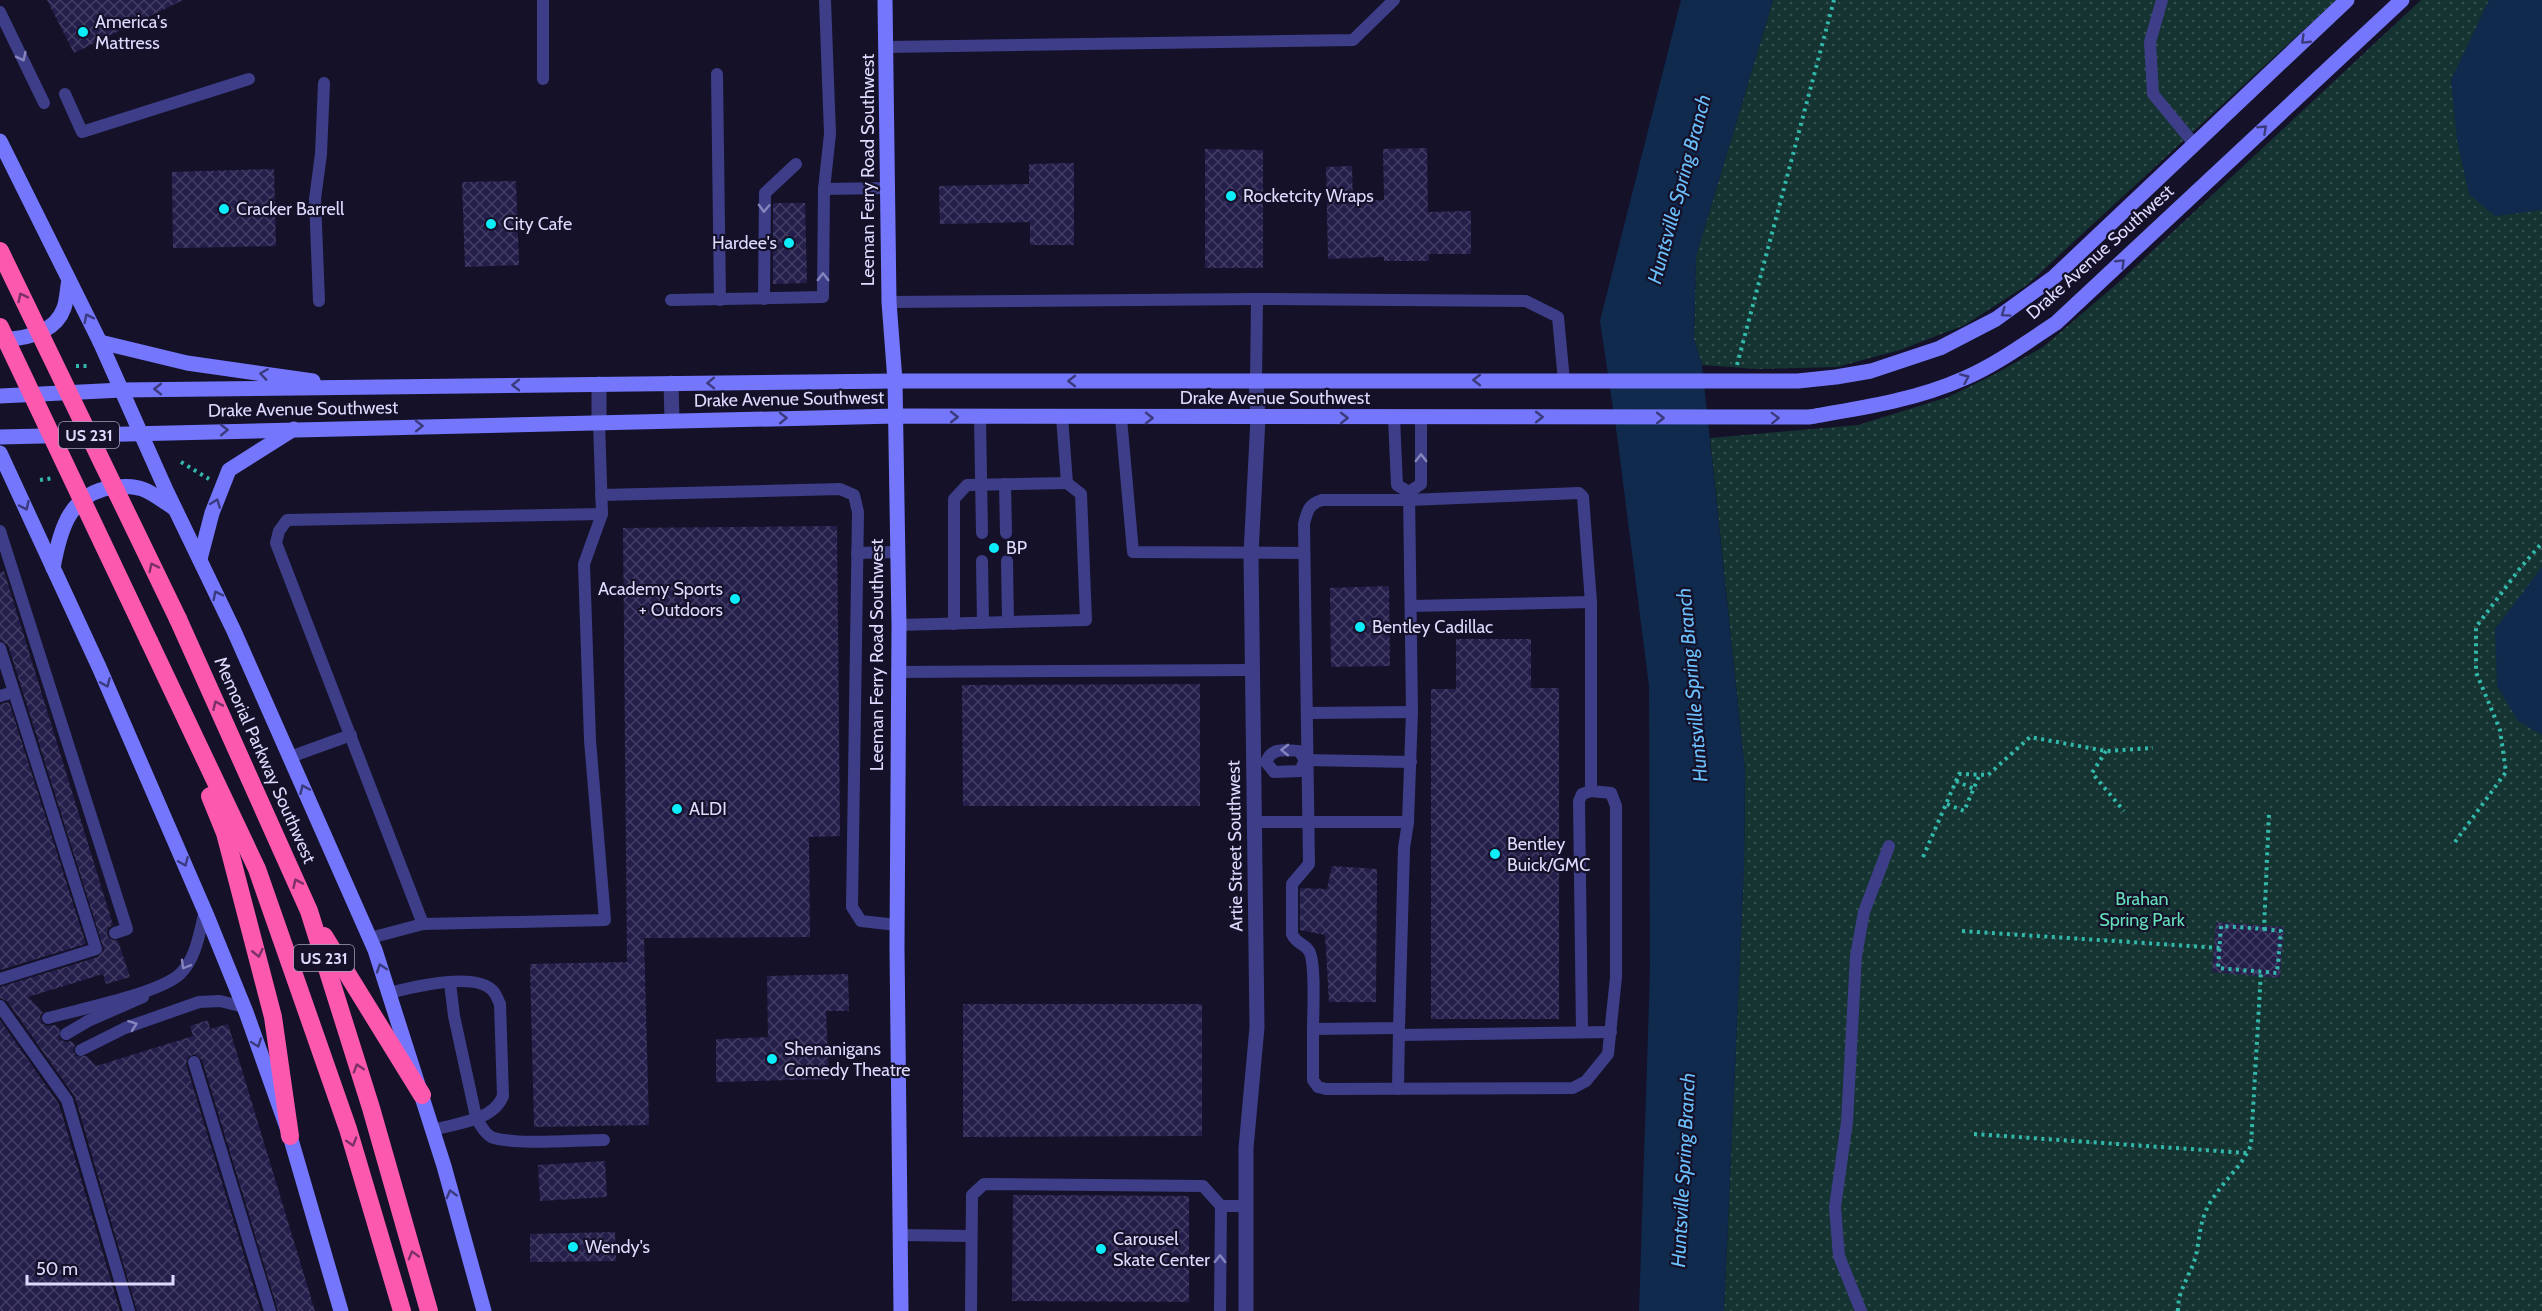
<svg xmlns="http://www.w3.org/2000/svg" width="2542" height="1311" font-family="Cabin,sans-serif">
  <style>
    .park { fill: url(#park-dots) }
    .water { fill: #102a4e }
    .building { fill: url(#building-cross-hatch) }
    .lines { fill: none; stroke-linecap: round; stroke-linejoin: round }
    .path { stroke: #33b9ab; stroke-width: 4; stroke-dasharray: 3 4.5; stroke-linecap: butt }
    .lane { stroke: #3d3e87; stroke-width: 12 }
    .street { stroke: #3d3e87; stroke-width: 15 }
    .secondary { stroke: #7477fc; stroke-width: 15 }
    .highway { stroke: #fb58ae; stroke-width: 18 }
    .highway-bridge { stroke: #fb58ae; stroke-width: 18 }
    .oneway { stroke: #3a3a7d }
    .oneway2 { stroke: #8584bd }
    .oneway3 { stroke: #7c3165 }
    .poi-dot { fill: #0bedf9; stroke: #141129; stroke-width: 2 }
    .labels { text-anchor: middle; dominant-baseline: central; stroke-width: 4.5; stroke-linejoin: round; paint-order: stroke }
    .shield { fill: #141129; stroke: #a19ebe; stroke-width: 1.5 }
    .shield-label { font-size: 16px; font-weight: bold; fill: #dddafe }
    .poi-label { font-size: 18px; fill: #dddafe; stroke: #141129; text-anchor: start }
    .street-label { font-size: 18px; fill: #dddafe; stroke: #141129 }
    .park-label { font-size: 18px; fill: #66deba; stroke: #141129 }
    .water-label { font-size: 20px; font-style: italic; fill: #6bbffc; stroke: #141129 }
  </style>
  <defs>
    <pattern id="park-dots" width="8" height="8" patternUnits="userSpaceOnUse" patternTransform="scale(1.5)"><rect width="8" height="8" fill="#143331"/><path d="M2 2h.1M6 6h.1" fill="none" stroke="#365050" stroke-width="1.8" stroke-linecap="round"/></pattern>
    <pattern id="building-cross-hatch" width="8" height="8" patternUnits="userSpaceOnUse" patternTransform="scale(1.5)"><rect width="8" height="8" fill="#241e4a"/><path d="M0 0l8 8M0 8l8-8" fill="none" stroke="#433e65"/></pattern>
  </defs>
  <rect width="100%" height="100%" fill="#141129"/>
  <g class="park">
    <path d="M 1773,0 L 2336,0 L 2027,285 L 1965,325 L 1900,350 L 1837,367 L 1757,369 L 1702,365 L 1694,339 L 1696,256 Z"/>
    <path d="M 2421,0 L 2542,0 L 2542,1311 L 1724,1311 L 1744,868 L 1745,772 L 1710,438 L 1858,425 L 1948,397 L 1995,374 L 2043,347 L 2120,281 Z"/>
  </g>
  <g class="water">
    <path d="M 1681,0 L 1773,0 L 1696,256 L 1694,339 L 1702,365 L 1745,772 L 1744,868 L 1724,1311 L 1639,1311 L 1650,971 L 1649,686 L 1617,435 L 1600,321 Z"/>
    <path d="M 2489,0 L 2542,0 L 2542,210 L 2495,216 L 2469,194 L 2457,140 L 2451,80 Z"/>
    <path d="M 2542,567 L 2542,735 L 2518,721 L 2497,686 L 2495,629 Z"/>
  </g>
  <g class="building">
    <path d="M 47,0 L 183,0 L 74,53 Z"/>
    <path d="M 1427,148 L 1428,212 L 1471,211 L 1471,254 L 1429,254 L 1429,261 L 1384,261 L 1384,257 L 1328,259 L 1326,167 L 1352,166 L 1353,201 L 1384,200 L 1383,149 Z"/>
    <path d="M 1205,149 L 1263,150 L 1263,268 L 1205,268 Z"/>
    <path d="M 1074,163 L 1074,245 L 1030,245 L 1030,222 L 940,224 L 939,186 L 1029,184 L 1029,164 Z"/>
    <path d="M 274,169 L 276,246 L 173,248 L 172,172 Z"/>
    <path d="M 516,181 L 519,265 L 465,267 L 462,182 Z"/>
    <path d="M 773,203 L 805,203 L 807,283 L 773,284 Z"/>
    <path d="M 837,526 L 840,836 L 809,837 L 810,937 L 644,938 L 649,1125 L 534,1127 L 530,964 L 627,962 L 623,528 Z"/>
    <path d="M 4,571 L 113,925 L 108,928 L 107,935 L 110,939 L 118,941 L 130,977 L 106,984 L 103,974 L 28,997 L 43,1012 L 40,1016 L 42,1023 L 46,1026 L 55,1025 L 60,1029 L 59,1039 L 66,1042 L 71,1041 L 75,1045 L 73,1050 L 76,1056 L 87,1056 L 96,1066 L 193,1036 L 190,1026 L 208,1020 L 210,1029 L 228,1024 L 315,1311 L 278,1311 L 202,1060 L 195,1054 L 188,1057 L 186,1064 L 261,1311 L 137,1311 L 75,1097 L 7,1001 L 0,998 L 0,987 L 98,957 L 104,950 L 8,645 L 0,640 L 0,572 Z"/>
    <path d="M 1389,586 L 1390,666 L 1331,667 L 1330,588 Z"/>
    <path d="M 1456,639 L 1531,639 L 1531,688 L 1559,688 L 1559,1019 L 1431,1019 L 1431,689 L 1456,689 Z"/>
    <path d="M 1200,684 L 1200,806 L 963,806 L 962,685 Z"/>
    <path d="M 9,702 L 86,944 L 0,970 L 0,704 Z"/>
    <path d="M 1332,866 L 1377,869 L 1376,1002 L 1329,1002 L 1325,935 L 1300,930 L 1300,888 L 1327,889 Z"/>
    <path d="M 2216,922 L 2284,927 L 2280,978 L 2212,972 Z"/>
    <path d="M 848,974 L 849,1011 L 826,1011 L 829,1079 L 716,1082 L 716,1039 L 768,1037 L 767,976 Z"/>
    <path d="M 963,1004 L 1202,1004 L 1202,1136 L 963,1137 Z"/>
    <path d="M 0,1020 L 59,1104 L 120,1311 L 0,1311 Z"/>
    <path d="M 605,1161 L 607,1197 L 540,1201 L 538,1165 Z"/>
    <path d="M 1013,1195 L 1189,1196 L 1189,1302 L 1012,1301 Z"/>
    <path d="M 615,1232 L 616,1261 L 530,1262 L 530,1234 Z"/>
  </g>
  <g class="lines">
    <g class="path">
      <path d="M 1737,365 L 1834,0"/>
      <path d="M 76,366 L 90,366"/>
      <path d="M 181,462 L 209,479"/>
      <path d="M 40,480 L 54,478"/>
      <path d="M 2106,751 L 2092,773 L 2124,811"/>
      <path d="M 1956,781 L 1974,789"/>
      <path d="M 1947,804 L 1964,811 L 1980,774"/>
      <path d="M 2455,842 L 2506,772 L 2500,730 L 2476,672 L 2476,627 L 2521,567 L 2542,543"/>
      <path d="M 1923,857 L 1959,774 L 1988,775 L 2030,737 L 2106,751 L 2153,748"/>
      <path d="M 2264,929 L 2281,931 L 2277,973 L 2218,968 L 2221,926 L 2264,929 L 2269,813"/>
      <path d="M 1962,931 L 2220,948"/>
      <path d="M 1974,1134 L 2247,1153"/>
      <path d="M 2178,1311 C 2177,1289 2194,1271 2197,1250 C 2201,1227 2201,1214 2216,1194 C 2227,1178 2243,1164 2251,1145 L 2261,971"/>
    </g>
    <g class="lane">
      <path d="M 543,0 L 543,79"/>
      <path d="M 2162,0 L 2150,42 L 2153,94 L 2195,145"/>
      <path d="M 0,12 L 44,103"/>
      <path d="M 887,47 L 1353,40 L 1394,0"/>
      <path d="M 717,74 L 720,300"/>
      <path d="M 65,94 L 82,132 L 249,79"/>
      <path d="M 824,189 L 888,188"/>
      <path d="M 764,299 L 765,193 L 796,164"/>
      <path d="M 671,300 L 823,297 L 824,189 L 830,134 L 825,0"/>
      <path d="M 319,301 L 315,199 L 321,154 L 324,83"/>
      <path d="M 889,302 L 1257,299 L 1526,301 L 1558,317 L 1564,381"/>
      <path d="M 1256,381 L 1257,299"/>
      <path d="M 980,417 L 982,533"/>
      <path d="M 1121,418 L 1133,552 L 1304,553"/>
      <path d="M 1394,418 L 1397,485 L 1409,492"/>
      <path d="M 1005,484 L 1006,533"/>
      <path d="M 1409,492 L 1421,484 L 1421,418"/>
      <path d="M 601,495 L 840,489 L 854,495 L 858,512 L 852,907 L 861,921 L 897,925"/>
      <path d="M 0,531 L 127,929 L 115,933"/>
      <path d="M 857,553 L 897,552"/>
      <path d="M 982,561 L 983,623"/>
      <path d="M 1007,561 L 1008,622"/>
      <path d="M 1411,606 L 1591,602"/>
      <path d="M 954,624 L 954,499 L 967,485 L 1067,483"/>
      <path d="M 899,625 L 1086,620 L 1081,494 L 1067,483 L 1062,417"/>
      <path d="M 0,648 L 96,949 L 0,979"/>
      <path d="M 897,672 L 1252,670"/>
      <path d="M 0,696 L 14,692"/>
      <path d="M 1307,713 L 1412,712"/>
      <path d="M 290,757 L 351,735"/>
      <path d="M 1305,760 L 1411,762"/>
      <path d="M 1266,762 C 1272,747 1285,750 1299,751 L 1305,760"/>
      <path d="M 1266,762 L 1274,772 L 1300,771 L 1305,760"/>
      <path d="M 1255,822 L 1408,822 L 1412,712 L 1409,493"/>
      <path d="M 423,924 L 276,543 L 279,531 L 287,520 L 602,514"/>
      <path d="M 370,938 L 423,924 L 605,920 L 590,740 L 584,564 L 602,514 L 599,422"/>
      <path d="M 450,983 L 454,1016 L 476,1117 C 480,1125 486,1136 494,1138 C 520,1145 575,1140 604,1140"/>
      <path d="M 389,993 C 412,987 476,971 493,991 C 496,994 498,1000 500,1004 L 503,1096 C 493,1121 457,1123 433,1130"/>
      <path d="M 0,1006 L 67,1100 L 129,1311"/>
      <path d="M 48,1018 C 80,1009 158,994 180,974 C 196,959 200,931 205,910"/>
      <path d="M 1313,1029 C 1313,1013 1316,962 1309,951 C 1304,943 1296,944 1292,934 L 1292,884 L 1309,864 L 1304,524 C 1307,511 1309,504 1322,500 L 1409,500 L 1579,493 L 1583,497 L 1591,602 L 1591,791 L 1611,793 L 1616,806 L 1616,977 L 1608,1054 L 1586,1081 L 1573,1088 L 1326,1089 L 1318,1087 L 1313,1080 L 1313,1029 L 1399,1028 L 1404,848 L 1408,822"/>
      <path d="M 1582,1032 L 1579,801 L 1582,794 L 1591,791"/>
      <path d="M 66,1034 L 88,1021 L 143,997"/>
      <path d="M 1399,1035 L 1611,1032"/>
      <path d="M 81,1050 L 125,1028 L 199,1002 L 220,1001 L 244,1007"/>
      <path d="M 194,1062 L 270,1311"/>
      <path d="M 1398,1089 L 1399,1029"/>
      <path d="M 900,1235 L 971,1236"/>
      <path d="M 971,1311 L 972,1195 L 984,1184 L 1203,1186 L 1221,1206 L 1246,1206"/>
      <path d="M 1220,1311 L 1221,1206"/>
      <path d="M 1861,1311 L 1839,1256 L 1835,1207 L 1847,1122 L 1856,956 L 1864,912 L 1889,846"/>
    </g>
    <g class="street">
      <path d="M 671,383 L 672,420"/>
      <path d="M 599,384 L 599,422"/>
      <path d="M 1246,1311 L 1246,1148 L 1257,1027 L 1251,554 L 1258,418 L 1256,381"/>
    </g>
    <g class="secondary">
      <path d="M 885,0 L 889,302 L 895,381 L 899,625 L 897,947 L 901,1311"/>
      <path d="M 0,141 L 100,342 L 166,490 L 234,631 L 375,950 L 444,1166 L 484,1311"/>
      <path d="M 0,340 C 24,339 55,334 64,308 C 67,300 67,289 69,280"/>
      <path d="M 100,342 L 187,363 L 313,381"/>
      <path d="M 0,396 L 122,390 L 895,381 L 1798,381 L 1836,377 L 1871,371 L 1940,348 L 1996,319 L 2054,277 L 2347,0"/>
      <path d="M 0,437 L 896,416 L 1809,417 C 1862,408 1916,400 1965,378 C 1997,364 2027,342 2056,323 L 2402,0"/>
      <path d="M 0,453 L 99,667 L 207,916 L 246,1012 L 290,1136 L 341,1311"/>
      <path d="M 200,559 L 212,513 L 229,470 L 294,429"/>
      <path d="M 53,568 C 60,529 70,492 115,487 C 127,486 137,486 147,491 C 157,496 166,503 175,509"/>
    </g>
    <g class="highway">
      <path d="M 178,619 L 309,911 L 371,1108 L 429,1311"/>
      <path d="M 149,641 L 257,869 L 348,1129 L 402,1311"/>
      <path d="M 210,796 L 225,833 L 273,1017 L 290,1136"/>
      <path d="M 324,936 L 422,1095"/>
    </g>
    <g class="highway-bridge">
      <path d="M 0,251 L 178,619"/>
      <path d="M 0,327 L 149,641"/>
    </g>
  </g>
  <defs><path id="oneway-chevron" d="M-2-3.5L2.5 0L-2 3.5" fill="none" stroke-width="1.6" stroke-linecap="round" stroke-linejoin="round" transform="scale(1.5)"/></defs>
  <g class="oneway">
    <use href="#oneway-chevron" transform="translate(2305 40) rotate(136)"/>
    <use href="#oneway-chevron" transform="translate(2263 129) rotate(-43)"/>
    <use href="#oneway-chevron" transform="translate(2121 263) rotate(-44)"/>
    <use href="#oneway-chevron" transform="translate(2005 313) rotate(145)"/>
    <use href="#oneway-chevron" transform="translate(88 318) rotate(-117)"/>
    <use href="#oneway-chevron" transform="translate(264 374) rotate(-172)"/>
    <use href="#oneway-chevron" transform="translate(1965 378) rotate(-24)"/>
    <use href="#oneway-chevron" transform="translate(1477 380) rotate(180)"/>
    <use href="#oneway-chevron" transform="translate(1072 381) rotate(-180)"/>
    <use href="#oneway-chevron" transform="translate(711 383) rotate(179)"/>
    <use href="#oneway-chevron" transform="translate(516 385) rotate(179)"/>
    <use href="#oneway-chevron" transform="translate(158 389) rotate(180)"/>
    <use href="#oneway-chevron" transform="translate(954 417)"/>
    <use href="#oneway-chevron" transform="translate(1539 417)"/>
    <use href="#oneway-chevron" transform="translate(783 418) rotate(-1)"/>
    <use href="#oneway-chevron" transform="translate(1149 418)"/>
    <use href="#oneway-chevron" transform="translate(1344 418)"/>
    <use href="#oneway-chevron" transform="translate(1660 418)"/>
    <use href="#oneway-chevron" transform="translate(1775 418) rotate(-2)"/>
    <use href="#oneway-chevron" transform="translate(419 426) rotate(-1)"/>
    <use href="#oneway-chevron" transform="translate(224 430) rotate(-1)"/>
    <use href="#oneway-chevron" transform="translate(216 503) rotate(-69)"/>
    <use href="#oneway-chevron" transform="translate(25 506) rotate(65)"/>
    <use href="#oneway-chevron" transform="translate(217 595) rotate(-116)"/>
    <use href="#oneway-chevron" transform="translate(106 683) rotate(67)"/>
    <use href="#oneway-chevron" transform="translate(304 789) rotate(-114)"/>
    <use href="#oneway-chevron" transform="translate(184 862) rotate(67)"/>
    <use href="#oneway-chevron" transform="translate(381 968) rotate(-108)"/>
    <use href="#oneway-chevron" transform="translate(257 1043) rotate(70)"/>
    <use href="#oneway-chevron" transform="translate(451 1194) rotate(-105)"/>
  </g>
  <g class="oneway2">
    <use href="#oneway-chevron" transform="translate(22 57) rotate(64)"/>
    <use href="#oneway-chevron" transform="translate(764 208) rotate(92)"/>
    <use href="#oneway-chevron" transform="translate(823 277) rotate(-90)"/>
    <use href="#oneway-chevron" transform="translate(1421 458) rotate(-90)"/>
    <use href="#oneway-chevron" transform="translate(1285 750) rotate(-179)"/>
    <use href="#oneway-chevron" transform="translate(185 965) rotate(120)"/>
    <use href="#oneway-chevron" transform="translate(133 1025) rotate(-20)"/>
    <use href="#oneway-chevron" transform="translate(1220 1259) rotate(-89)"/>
  </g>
  <g class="oneway3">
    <use href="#oneway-chevron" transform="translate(22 297) rotate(-116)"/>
    <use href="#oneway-chevron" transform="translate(153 567) rotate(-116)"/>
    <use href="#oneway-chevron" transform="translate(217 705) rotate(-114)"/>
    <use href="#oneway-chevron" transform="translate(297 883) rotate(-114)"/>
    <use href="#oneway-chevron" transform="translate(258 953) rotate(77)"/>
    <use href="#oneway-chevron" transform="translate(358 1068) rotate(-107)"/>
    <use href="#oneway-chevron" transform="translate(352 1142) rotate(73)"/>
    <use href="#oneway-chevron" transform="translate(413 1255) rotate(-106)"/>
  </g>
  <g class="poi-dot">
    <circle cx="83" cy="32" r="6"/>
    <circle cx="1231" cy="196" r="6"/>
    <circle cx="224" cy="209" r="6"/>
    <circle cx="491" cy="224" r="6"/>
    <circle cx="789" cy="243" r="6"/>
    <circle cx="994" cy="548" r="6"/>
    <circle cx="735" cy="599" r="6"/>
    <circle cx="1360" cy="627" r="6"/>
    <circle cx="677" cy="809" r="6"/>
    <circle cx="1495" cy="854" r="6"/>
    <circle cx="772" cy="1059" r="6"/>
    <circle cx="573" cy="1247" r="6"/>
    <circle cx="1101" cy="1249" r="6"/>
  </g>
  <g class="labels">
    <g class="shield">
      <rect x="59" y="422" width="60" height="26" rx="4.5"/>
      <rect x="294" y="945" width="60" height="26" rx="4.5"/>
    </g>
    <g class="shield-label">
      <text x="89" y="435">US 231</text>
      <text x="324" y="958">US 231</text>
    </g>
    <g class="poi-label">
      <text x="95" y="22">America's<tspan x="95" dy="21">Mattress</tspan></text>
      <text x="1243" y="196">Rocketcity Wraps</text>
      <text x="236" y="209">Cracker Barrell</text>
      <text x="503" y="224">City Cafe</text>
      <text x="777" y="243" text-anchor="end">Hardee's</text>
      <text x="1006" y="548">BP</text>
      <text x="723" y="589" text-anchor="end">Academy Sports<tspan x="723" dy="21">+ Outdoors</tspan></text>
      <text x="1372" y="627">Bentley Cadillac</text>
      <text x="689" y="809">ALDI</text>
      <text x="1507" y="844">Bentley<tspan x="1507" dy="21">Buick/GMC</tspan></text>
      <text x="784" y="1049">Shenanigans<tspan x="784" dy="21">Comedy Theatre</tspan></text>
      <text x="1113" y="1239">Carousel<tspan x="1113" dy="21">Skate Center</tspan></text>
      <text x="585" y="1247">Wendy's</text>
    </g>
    <g class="street-label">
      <text transform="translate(868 170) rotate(-90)">Leeman Ferry Road Southwest</text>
      <text transform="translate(2100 252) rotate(-42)">Drake Avenue Southwest</text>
      <text x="1275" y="398">Drake Avenue Southwest</text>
      <text transform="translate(789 399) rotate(-1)">Drake Avenue Southwest</text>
      <text transform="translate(303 409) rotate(-1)">Drake Avenue Southwest</text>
      <text transform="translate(877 655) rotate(-90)">Leeman Ferry Road Southwest</text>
      <text transform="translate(265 760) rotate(66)">Memorial Parkway Southwest</text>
      <text transform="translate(1235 846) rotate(-91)">Artie Street Southwest</text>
    </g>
    <g class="park-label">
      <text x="2142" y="899">Brahan<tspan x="2142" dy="21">Spring Park</tspan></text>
    </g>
    <g class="water-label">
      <text transform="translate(1679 189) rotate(-75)">Huntsville Spring Branch</text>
      <text transform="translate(1692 685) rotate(-95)">Huntsville Spring Branch</text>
      <text transform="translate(1683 1170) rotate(-87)">Huntsville Spring Branch</text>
    </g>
  </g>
  <path d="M27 1275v9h146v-9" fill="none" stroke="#dddafe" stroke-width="3"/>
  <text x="36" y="1275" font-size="18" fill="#dddafe" stroke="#141129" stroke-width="4.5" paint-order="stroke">50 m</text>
</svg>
